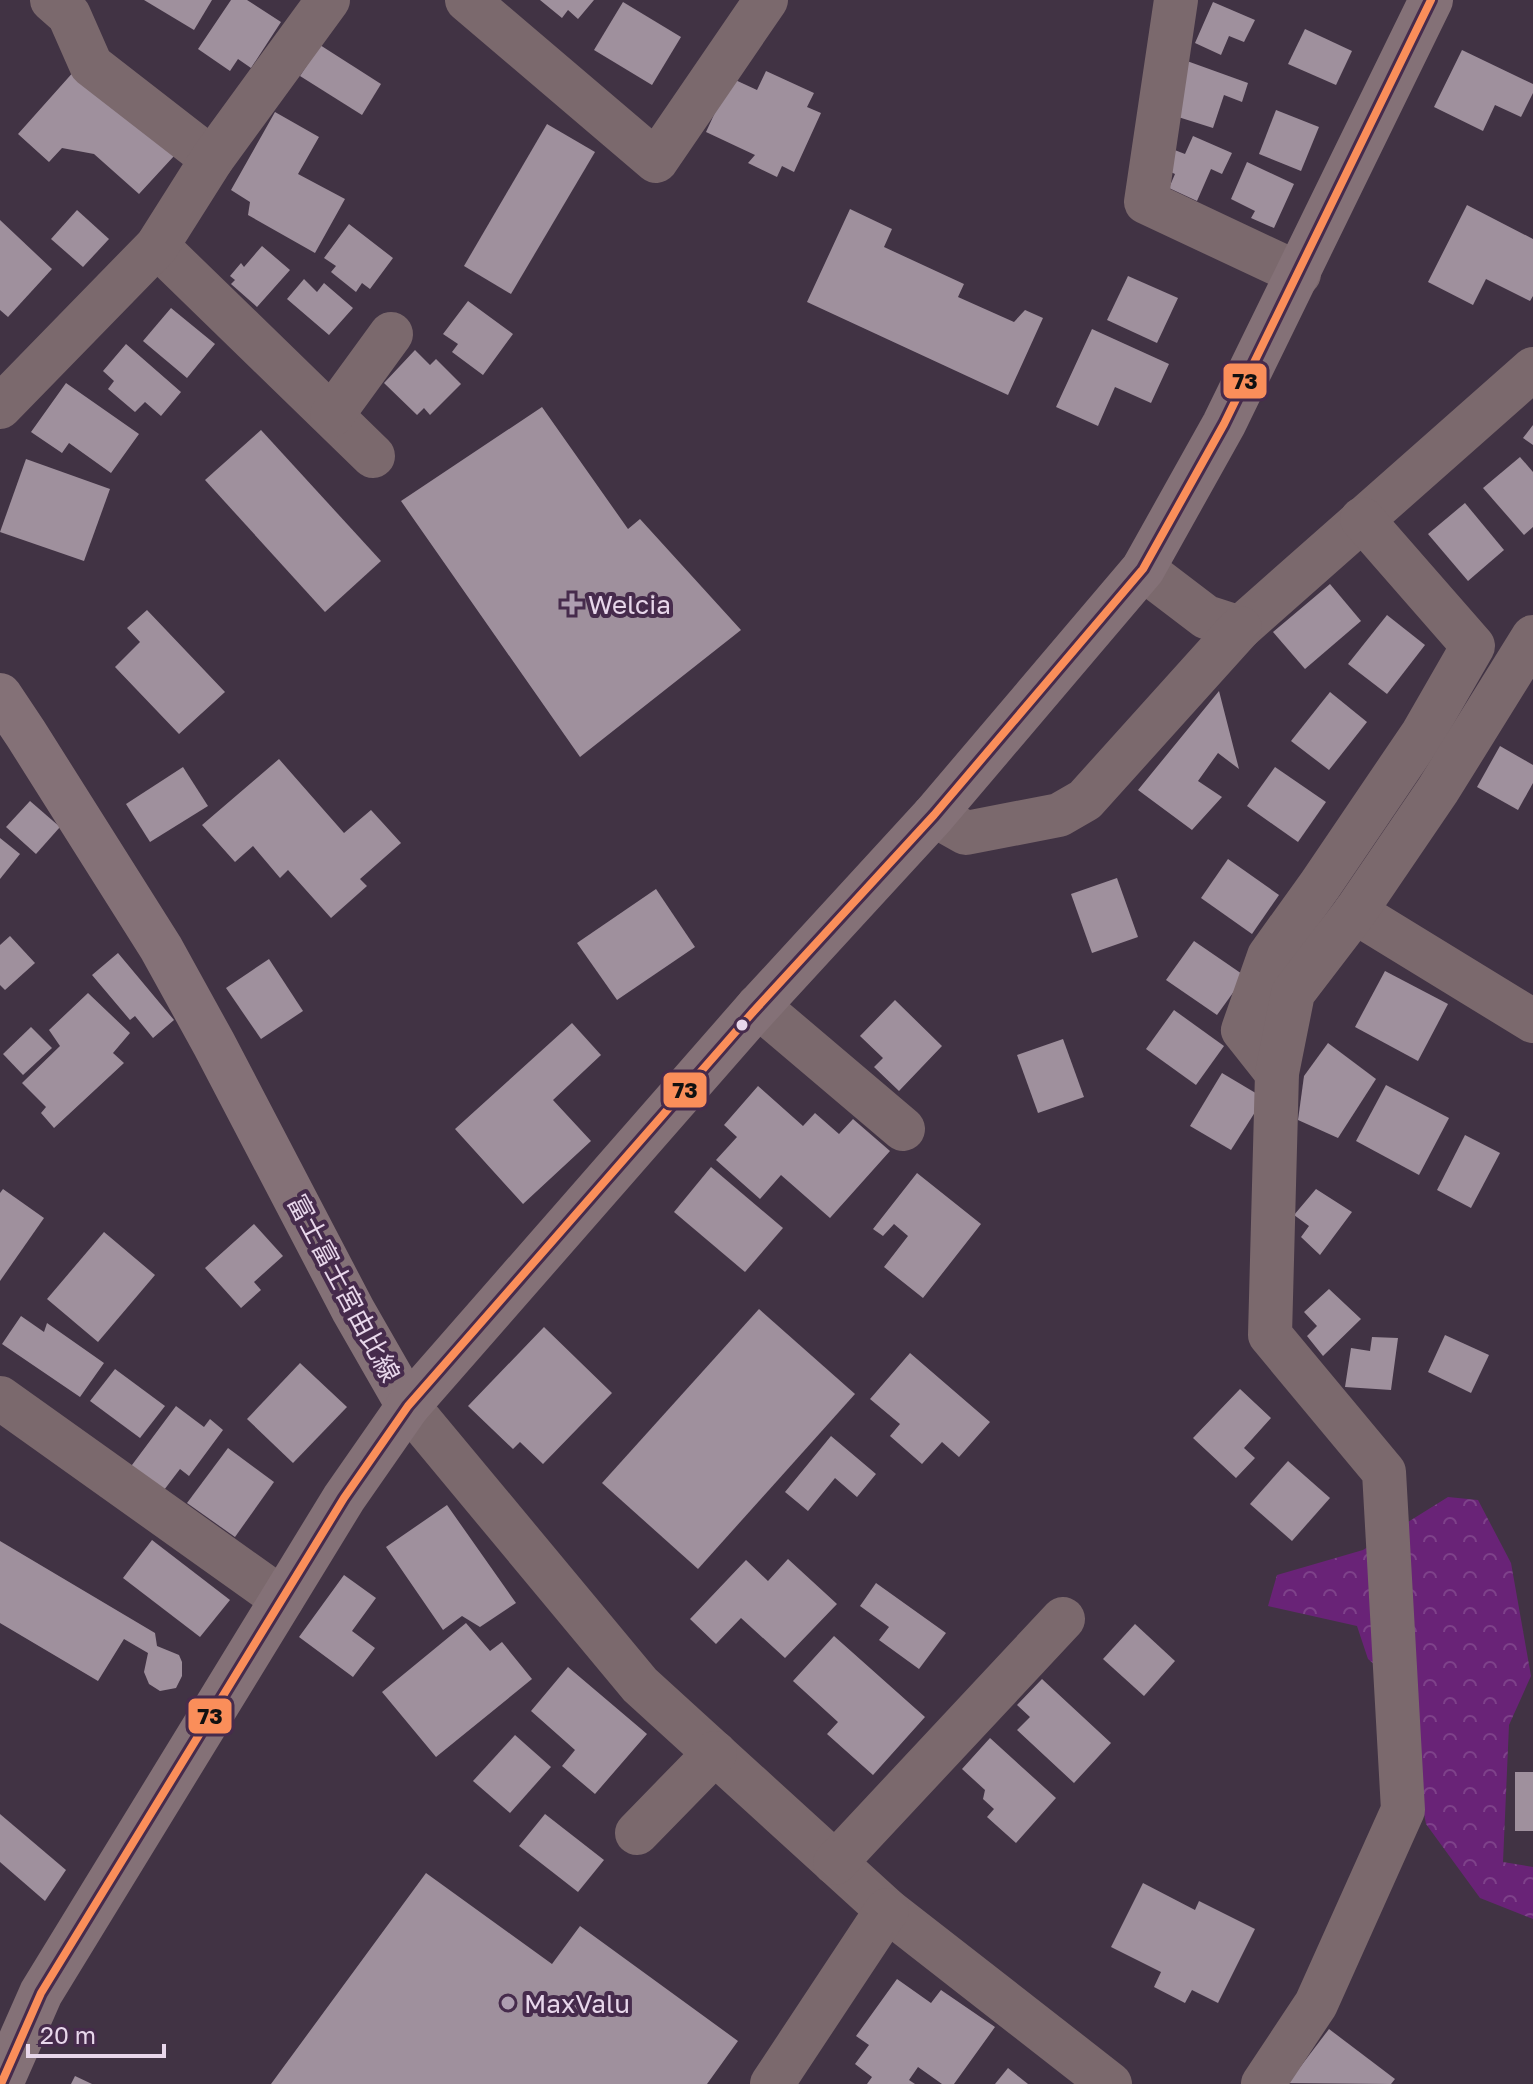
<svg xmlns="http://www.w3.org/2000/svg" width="1533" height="2084" font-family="'Golos Text','Noto Sans JP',sans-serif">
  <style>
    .forest { fill: url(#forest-crowns) }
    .building { fill: #9f909d }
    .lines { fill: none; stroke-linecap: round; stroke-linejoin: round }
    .minor { stroke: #7b696d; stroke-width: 44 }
    .major { stroke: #847177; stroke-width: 44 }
    .bus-1-casing { stroke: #462b4c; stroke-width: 14 }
    .bus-1 { stroke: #fa8e5a; stroke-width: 8 }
    .poi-dot { fill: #ae9eb1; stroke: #462b4c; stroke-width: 3 }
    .bus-dot { fill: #e8d7eb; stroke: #462b4c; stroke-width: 3 }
    .labels { text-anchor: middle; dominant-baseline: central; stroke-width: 8; stroke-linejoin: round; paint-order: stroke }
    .poi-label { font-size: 26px; fill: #e8d7eb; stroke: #462b4c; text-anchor: start }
    .street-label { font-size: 26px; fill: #e8d7eb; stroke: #462b4c }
    .line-badge { stroke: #462b4c; stroke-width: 3 }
    .pale-badge-label { font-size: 22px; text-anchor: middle; font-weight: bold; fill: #111 }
  </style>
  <defs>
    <pattern id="forest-crowns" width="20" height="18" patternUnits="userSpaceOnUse" patternTransform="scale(2)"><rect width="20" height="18" fill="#692377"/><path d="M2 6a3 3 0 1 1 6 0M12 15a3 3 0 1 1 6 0" fill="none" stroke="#7e428a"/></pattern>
  </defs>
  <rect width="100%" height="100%" fill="#413344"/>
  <path class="forest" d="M 1448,1497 L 1478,1500 L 1511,1563 L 1531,1676 L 1509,1725 L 1503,1862 L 1533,1867 L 1533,1919 L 1480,1898 L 1426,1824 L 1413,1757 L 1410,1695 L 1368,1659 L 1357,1626 L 1268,1606 L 1277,1575 L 1363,1550 Z"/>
  <g class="building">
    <path d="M 144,0 L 212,0 L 194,30 Z"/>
    <path d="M 231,0 L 247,0 L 281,22 L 251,68 L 238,59 L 230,71 L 198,49 Z"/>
    <path d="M 540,0 L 594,0 L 578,19 L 568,10 L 562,18 Z"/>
    <path d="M 623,2 L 681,37 L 652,85 L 594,50 Z"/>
    <path d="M 1213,2 L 1255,20 L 1244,42 L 1229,36 L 1221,55 L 1195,43 Z"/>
    <path d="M 1305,29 L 1352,51 L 1336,85 L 1288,64 Z"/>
    <path d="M 320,45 L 381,84 L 362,115 L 300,76 Z"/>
    <path d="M 1462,50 L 1533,84 L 1533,93 L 1521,117 L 1495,105 L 1483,131 L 1434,107 Z"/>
    <path d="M 1187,61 L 1248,83 L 1242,102 L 1224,95 L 1213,128 L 1175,116 Z"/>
    <path d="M 76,69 L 174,156 L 139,194 L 94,154 L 62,148 L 49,162 L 18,134 Z"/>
    <path d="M 766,71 L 814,93 L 807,107 L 821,113 L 794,172 L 782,166 L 777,177 L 748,163 L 755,155 L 706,132 L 731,78 L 757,90 Z"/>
    <path d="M 1276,110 L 1319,127 L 1301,171 L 1259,154 Z"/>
    <path d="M 275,112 L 319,137 L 298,174 L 345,199 L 315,253 L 248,215 L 250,202 L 231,190 Z"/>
    <path d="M 547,124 L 595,152 L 511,294 L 464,266 Z"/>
    <path d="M 1193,136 L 1232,153 L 1222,174 L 1211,169 L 1197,201 L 1169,188 L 1175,174 L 1164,169 L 1172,149 L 1185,154 Z"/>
    <path d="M 1247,162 L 1294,184 L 1274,228 L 1251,218 L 1255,211 L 1231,199 Z"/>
    <path d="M 1467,205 L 1533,239 L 1533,296 L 1530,301 L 1486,279 L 1473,305 L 1428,282 Z"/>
    <path d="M 850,209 L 892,229 L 884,247 L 964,284 L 958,297 L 1014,322 L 1025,310 L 1043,318 L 1008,395 L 807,302 Z"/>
    <path d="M 77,210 L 109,239 L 83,267 L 51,239 Z"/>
    <path d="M 0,220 L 52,269 L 8,317 L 0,310 Z"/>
    <path d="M 349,224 L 393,258 L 370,289 L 362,283 L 356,292 L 331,272 L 336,266 L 324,258 Z"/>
    <path d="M 262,246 L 290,270 L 257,307 L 231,284 L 235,280 L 230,276 L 241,263 L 244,267 Z"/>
    <path d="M 1128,276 L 1178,298 L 1157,343 L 1107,320 Z"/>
    <path d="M 304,279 L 317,292 L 324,283 L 353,308 L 329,335 L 287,299 Z"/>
    <path d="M 468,301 L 513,334 L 483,375 L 452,352 L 458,344 L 443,334 Z"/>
    <path d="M 171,308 L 215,344 L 187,378 L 143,341 Z"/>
    <path d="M 1092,329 L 1169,364 L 1151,403 L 1115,387 L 1098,426 L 1056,407 Z"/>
    <path d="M 126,344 L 181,392 L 161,416 L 145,402 L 135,412 L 108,389 L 114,381 L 103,371 Z"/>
    <path d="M 415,350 L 430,365 L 436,359 L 461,384 L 430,415 L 424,408 L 417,415 L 384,383 Z"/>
    <path d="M 66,383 L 139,434 L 111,473 L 69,443 L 62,453 L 31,432 Z"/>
    <path d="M 542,407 L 628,529 L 640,519 L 741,630 L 580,757 L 401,501 Z"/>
    <path d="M 1533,425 L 1533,445 L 1523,438 Z"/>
    <path d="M 261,430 L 381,561 L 325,612 L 205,480 Z"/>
    <path d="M 1520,457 L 1533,472 L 1533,527 L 1524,535 L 1483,488 Z"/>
    <path d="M 26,459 L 110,489 L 84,561 L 0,532 Z"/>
    <path d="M 1465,503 L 1504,550 L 1468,581 L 1428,534 Z"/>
    <path d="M 1330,584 L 1361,621 L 1305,669 L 1273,632 Z"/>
    <path d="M 147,610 L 225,692 L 179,734 L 115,667 L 140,642 L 127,628 Z"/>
    <path d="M 1387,615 L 1425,645 L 1387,694 L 1348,664 Z"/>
    <path d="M 1219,691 L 1239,769 L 1218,753 L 1198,781 L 1222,797 L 1192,830 L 1138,790 Z"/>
    <path d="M 1330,692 L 1367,722 L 1329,770 L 1291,741 Z"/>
    <path d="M 1500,746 L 1533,765 L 1533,783 L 1518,810 L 1477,787 Z"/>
    <path d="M 279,759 L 344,833 L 371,810 L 401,843 L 360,879 L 367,886 L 331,918 L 288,870 L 280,878 L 253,846 L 235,862 L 202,825 Z"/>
    <path d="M 183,767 L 208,806 L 150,842 L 126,804 Z"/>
    <path d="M 1275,767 L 1326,802 L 1298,842 L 1247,806 Z"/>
    <path d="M 30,801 L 60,827 L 36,854 L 6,827 Z"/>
    <path d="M 0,838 L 20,854 L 0,879 Z"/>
    <path d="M 1228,859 L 1279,895 L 1252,934 L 1201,898 Z"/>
    <path d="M 1117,878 L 1138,937 L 1092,953 L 1071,894 Z"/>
    <path d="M 656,889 L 695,947 L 617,1000 L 577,943 Z"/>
    <path d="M 10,936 L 35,963 L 5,990 L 0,985 L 0,945 Z"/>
    <path d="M 1194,941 L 1245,976 L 1217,1015 L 1166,980 Z"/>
    <path d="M 118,953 L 174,1020 L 153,1038 L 135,1016 L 130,1020 L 92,975 Z"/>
    <path d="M 269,959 L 303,1011 L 261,1039 L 226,988 Z"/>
    <path d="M 1385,971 L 1448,1004 L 1418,1061 L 1355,1027 Z"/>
    <path d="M 88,993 L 130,1033 L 113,1053 L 124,1063 L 54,1128 L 41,1113 L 46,1107 L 22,1083 L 60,1046 L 49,1030 Z"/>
    <path d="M 895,1000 L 942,1046 L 899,1091 L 874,1067 L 883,1058 L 860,1036 Z"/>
    <path d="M 1174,1010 L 1224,1046 L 1196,1085 L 1146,1049 Z"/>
    <path d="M 572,1023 L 601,1055 L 553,1100 L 591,1141 L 523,1204 L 455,1129 Z"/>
    <path d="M 31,1027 L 52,1048 L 23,1075 L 3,1054 Z"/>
    <path d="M 1063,1039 L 1084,1097 L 1038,1113 L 1017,1055 Z"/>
    <path d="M 1328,1043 L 1376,1079 L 1338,1138 L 1298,1120 L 1304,1076 Z"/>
    <path d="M 1222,1073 L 1264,1098 L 1231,1150 L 1190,1126 Z"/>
    <path d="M 1386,1085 L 1449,1118 L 1419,1175 L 1356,1141 Z"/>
    <path d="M 758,1086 L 803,1126 L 815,1113 L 839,1134 L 853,1119 L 890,1151 L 830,1218 L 781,1175 L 760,1199 L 716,1160 L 737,1137 L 724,1125 Z"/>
    <path d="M 1465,1135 L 1500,1153 L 1471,1208 L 1437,1190 Z"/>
    <path d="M 711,1167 L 783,1228 L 745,1272 L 674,1212 Z"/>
    <path d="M 917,1173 L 981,1224 L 923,1298 L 884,1267 L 908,1236 L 894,1224 L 883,1236 L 873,1229 Z"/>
    <path d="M 3,1189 L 44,1218 L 0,1281 L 0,1193 Z"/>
    <path d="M 1316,1189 L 1352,1212 L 1320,1255 L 1301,1237 L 1309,1226 L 1294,1215 Z"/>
    <path d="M 254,1224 L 283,1256 L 254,1282 L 261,1290 L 241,1308 L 205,1268 Z"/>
    <path d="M 104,1232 L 155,1275 L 98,1342 L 47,1299 Z"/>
    <path d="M 1329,1289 L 1361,1319 L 1323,1356 L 1307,1336 L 1317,1326 L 1304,1312 Z"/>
    <path d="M 759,1309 L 855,1394 L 698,1569 L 602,1483 Z"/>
    <path d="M 21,1316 L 44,1332 L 47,1323 L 104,1363 L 80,1397 L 2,1344 Z"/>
    <path d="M 544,1327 L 612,1393 L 543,1464 L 520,1442 L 513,1449 L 468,1406 Z"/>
    <path d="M 1445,1335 L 1489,1355 L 1471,1393 L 1428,1372 Z"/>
    <path d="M 1372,1337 L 1398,1338 L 1391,1390 L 1345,1387 L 1351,1348 L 1370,1351 Z"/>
    <path d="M 910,1353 L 990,1422 L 959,1457 L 942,1442 L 922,1464 L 890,1436 L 900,1424 L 870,1399 Z"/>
    <path d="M 300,1363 L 347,1407 L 293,1463 L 247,1419 Z"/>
    <path d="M 115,1369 L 165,1406 L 140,1438 L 90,1401 Z"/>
    <path d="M 1240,1389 L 1271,1418 L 1244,1448 L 1255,1458 L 1236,1478 L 1193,1438 Z"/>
    <path d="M 176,1406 L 204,1427 L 210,1419 L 223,1430 L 189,1476 L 180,1469 L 161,1494 L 129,1469 Z"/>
    <path d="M 831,1436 L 876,1474 L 857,1497 L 835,1478 L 808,1511 L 785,1492 Z"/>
    <path d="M 228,1448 L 274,1482 L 235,1537 L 187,1503 Z"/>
    <path d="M 1288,1461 L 1330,1498 L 1292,1541 L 1250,1504 Z"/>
    <path d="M 447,1505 L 516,1603 L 480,1627 L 462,1616 L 443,1630 L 386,1547 Z"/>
    <path d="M 152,1540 L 230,1600 L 200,1637 L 123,1578 Z"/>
    <path d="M 0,1541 L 155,1633 L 157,1646 L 179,1655 L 182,1662 L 182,1676 L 176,1688 L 160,1691 L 149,1684 L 144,1672 L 148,1653 L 124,1639 L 98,1681 L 0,1623 Z"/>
    <path d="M 788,1559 L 837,1604 L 785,1658 L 741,1618 L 716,1644 L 690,1619 L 746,1560 L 768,1581 Z"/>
    <path d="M 344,1575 L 376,1598 L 352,1631 L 375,1648 L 353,1677 L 299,1637 Z"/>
    <path d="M 876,1583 L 946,1633 L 919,1669 L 879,1640 L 889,1627 L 860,1606 Z"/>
    <path d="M 466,1623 L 490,1651 L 502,1642 L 532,1679 L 436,1757 L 382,1692 Z"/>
    <path d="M 1135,1624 L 1175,1661 L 1144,1696 L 1103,1659 Z"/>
    <path d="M 834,1636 L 925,1717 L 873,1775 L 827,1734 L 838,1722 L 793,1681 Z"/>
    <path d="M 568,1667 L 647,1734 L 595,1794 L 562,1766 L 575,1750 L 531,1711 Z"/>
    <path d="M 1042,1679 L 1111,1743 L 1074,1783 L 1017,1730 L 1030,1717 L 1017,1705 Z"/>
    <path d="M 515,1735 L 551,1767 L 510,1813 L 473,1781 Z"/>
    <path d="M 990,1738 L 1056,1798 L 1016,1843 L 987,1817 L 994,1809 L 983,1799 L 985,1790 L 962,1769 Z"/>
    <rect x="1515" y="1772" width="18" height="59"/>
    <path d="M 0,1814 L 66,1870 L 45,1901 L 0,1862 Z"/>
    <path d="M 545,1814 L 604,1860 L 578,1892 L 519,1846 Z"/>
    <path d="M 426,1873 L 552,1964 L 580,1926 L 738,2041 L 707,2084 L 271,2084 Z"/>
    <path d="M 1143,1883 L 1195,1910 L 1199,1901 L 1255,1929 L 1218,2003 L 1192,1990 L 1185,2003 L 1154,1987 L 1161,1972 L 1111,1947 Z"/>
    <path d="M 897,1979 L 931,2003 L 941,1990 L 995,2027 L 954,2084 L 942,2084 L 918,2067 L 909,2080 L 915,2084 L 867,2084 L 872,2077 L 855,2064 L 869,2045 L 856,2036 Z"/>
    <path d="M 1329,2029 L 1395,2079 L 1391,2084 L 1288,2083 Z"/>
    <path d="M 1008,2068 L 1028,2084 L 995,2084 Z"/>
    <path d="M 75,2076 L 92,2084 L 71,2084 Z"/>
  </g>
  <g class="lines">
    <g class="minor">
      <path d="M 52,0 L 69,15 L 91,65 L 212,159"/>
      <path d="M 467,0 L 656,161 L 766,0"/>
      <path d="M 1176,0 L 1146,202 L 1299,274"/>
      <path d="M 157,246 L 373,456"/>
      <path d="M 0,407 L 157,246 L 212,159 L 328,0"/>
      <path d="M 332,415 L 391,334"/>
      <path d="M 1143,569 L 1206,617 L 1240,628 L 1533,369"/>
      <path d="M 934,815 L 966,833 L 1059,815 L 1085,800 L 1240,628"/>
      <path d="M 1355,912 L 1533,1021"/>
      <path d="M 758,1006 L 903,1129"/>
      <path d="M 1277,1073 L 1243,1030 L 1269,956 L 1320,885 L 1423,733 L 1473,646 L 1362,519"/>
      <path d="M 0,1398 L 282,1599"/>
      <path d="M 408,1406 L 640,1685 L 887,1910 L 1110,2084"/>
      <path d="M 637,1833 L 715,1753"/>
      <path d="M 835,1863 L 1063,1619"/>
      <path d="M 772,2084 L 887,1910"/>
      <path d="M 1263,2084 L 1316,2004 L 1403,1810 L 1384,1472 L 1270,1335 L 1277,1073 L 1293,993 L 1355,912 L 1438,790 L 1533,637"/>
    </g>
    <g class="major">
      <path d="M 0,695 L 26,734 L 161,948 L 214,1044 L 353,1310 L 408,1406"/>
      <path d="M 1,2084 L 41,1993 L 344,1498 L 408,1406 L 753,1012 L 934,815 L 1143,569 L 1224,424 L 1431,0"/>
    </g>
    <defs>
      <path id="bus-1" d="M 1,2084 L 41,1993 L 344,1498 L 408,1406 L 753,1012 L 934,815 L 1143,569 L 1224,424 L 1431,0"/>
    </defs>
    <use href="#bus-1" class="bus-1-casing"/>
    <use href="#bus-1" class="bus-1"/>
  </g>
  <g class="poi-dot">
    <path d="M568 592h8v8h8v8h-8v8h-8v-8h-8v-8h8z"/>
    <circle cx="508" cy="2003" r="8"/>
  </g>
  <circle class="bus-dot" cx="742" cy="1025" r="7"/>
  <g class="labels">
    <g class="poi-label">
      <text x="588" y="604">Welcia</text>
      <text x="524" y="2003">MaxValu</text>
    </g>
    <g class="street-label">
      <text transform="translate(344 1288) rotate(62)">富士富士宮由比線</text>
    </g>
  </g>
  <g class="line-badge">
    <rect x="1222" y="362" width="46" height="38" rx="8" fill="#fa8e5a"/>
    <rect x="662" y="1071" width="46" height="38" rx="8" fill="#fa8e5a"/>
    <rect x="187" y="1697" width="46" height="38" rx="8" fill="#fa8e5a"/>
  </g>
  <g class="pale-badge-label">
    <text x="1245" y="389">73</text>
    <text x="685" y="1098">73</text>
    <text x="210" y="1724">73</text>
  </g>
  <path d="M28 2044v12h136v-12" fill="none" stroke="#e8d7eb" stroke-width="4"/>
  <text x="40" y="2044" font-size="24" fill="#e8d7eb" stroke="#462b4c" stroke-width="6" paint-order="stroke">20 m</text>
</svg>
